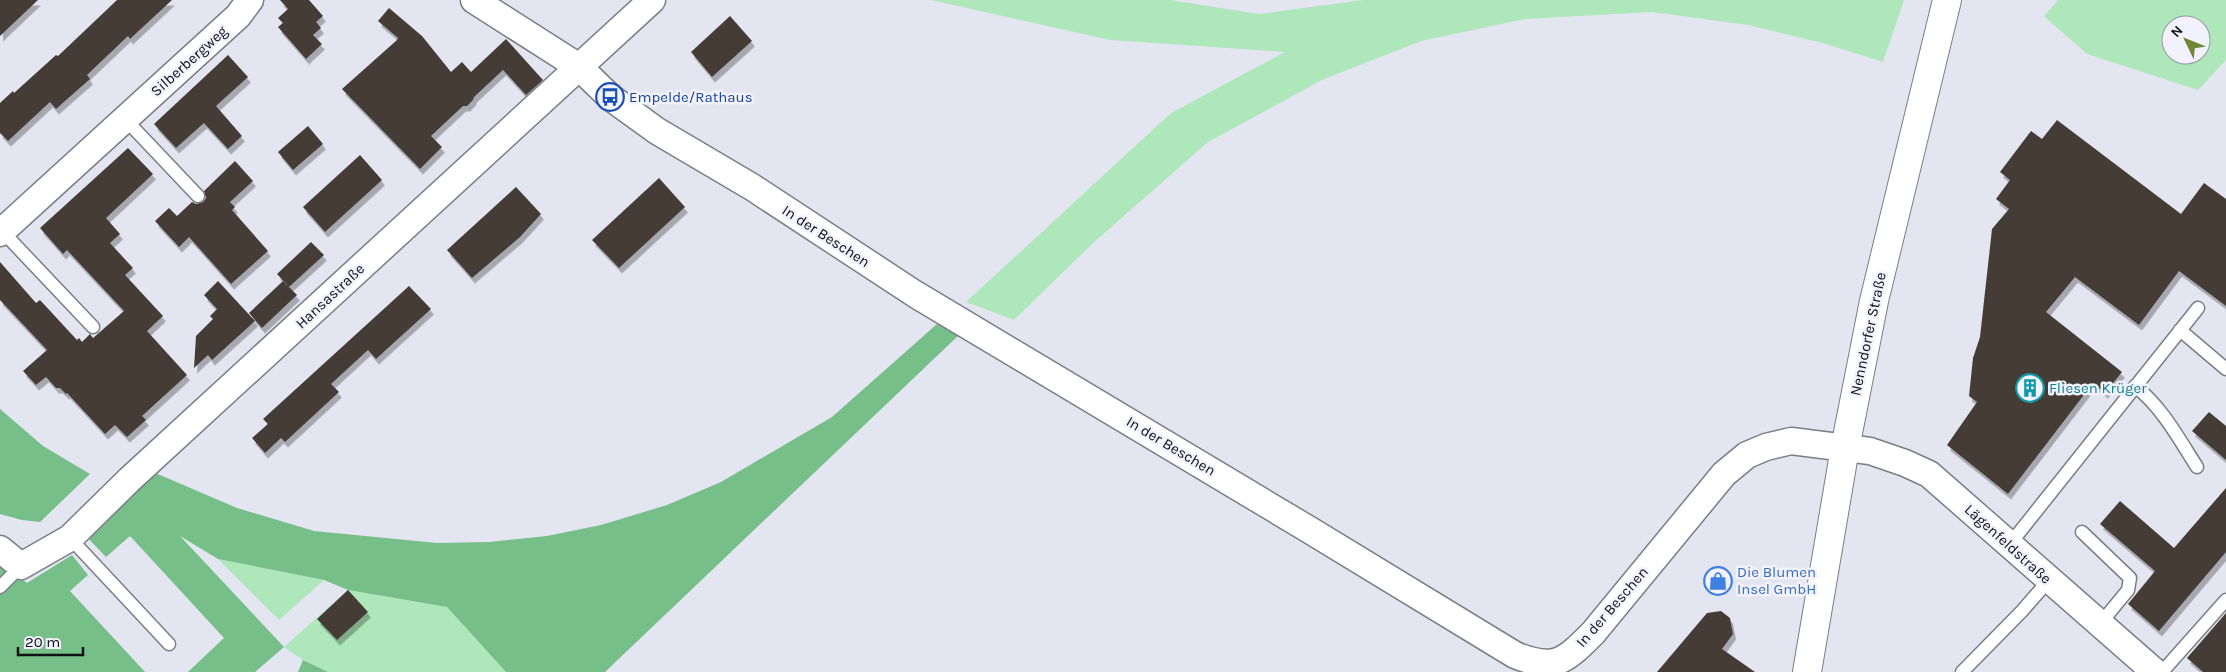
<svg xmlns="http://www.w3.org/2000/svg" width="2226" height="672" font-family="Karla,sans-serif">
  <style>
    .green { fill: #aee8ba; fill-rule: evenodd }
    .forest { fill: #76bf88 }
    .building { fill: #443d36; filter: url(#shadow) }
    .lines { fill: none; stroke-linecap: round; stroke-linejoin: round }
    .service-casing { stroke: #7b7d87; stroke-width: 15 }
    .minor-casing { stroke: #7b7d87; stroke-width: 29 }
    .tertiary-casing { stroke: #7b7d87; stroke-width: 30 }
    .service { stroke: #fff; stroke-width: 12 }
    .minor { stroke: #fff; stroke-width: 26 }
    .tertiary { stroke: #fff; stroke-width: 28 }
    .labels { text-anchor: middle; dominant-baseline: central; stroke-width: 5; stroke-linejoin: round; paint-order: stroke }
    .street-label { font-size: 15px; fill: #101114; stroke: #f1f2fd }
    .transit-label { font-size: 15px; fill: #164399; stroke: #f1f2fd; text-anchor: start }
    .culture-label { font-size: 15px; fill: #0d838f; stroke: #f1f2fd; text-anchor: start }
    .shop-label { font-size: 15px; fill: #366cbe; stroke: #f1f2fd; text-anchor: start }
  </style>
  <defs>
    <filter id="shadow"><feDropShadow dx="3" dy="5.5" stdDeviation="0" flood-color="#0004"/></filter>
  </defs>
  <rect width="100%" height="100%" fill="#e3e5f0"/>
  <g class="green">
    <path d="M 931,0 L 1170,0 L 1259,14 L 1363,0 L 1904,0 L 1883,62 L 1826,44 L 1748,25 L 1652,12 L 1525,19 L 1421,41 L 1322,80 L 1208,142 L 1092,244 L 1014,320 L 966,302 L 1171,113 L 1285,52 L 1110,40 Z"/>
    <path d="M 2058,0 L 2226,0 L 2226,60 L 2198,90 L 2087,54 L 2044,16 ZM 2171,25 L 2201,25 L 2201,55 L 2171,55 Z"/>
    <path d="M 218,559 L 324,580 L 279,620 Z"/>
    <path d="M 348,590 L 447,607 L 506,672 L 328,672 L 303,660 L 284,647 Z"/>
  </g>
  <g class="forest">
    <path d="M 937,324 L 960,334 L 605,672 L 506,672 L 447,607 L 348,590 L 324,580 L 218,559 L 180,536 L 284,647 L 255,672 L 188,672 L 224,638 L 130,536 L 106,557 L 84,534 L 153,472 L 237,508 L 314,531 L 437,543 L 489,542 L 547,536 L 601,525 L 667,505 L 721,482 L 832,417 Z"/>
    <path d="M 0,409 L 43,446 L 90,474 L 40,522 L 22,520 L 0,514 Z"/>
    <path d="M 72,555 L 88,575 L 70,591 L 145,672 L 0,672 L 0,560 L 27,583 Z"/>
    <path d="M 303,660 L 328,672 L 298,672 Z"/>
  </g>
  <g class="building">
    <path d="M 0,0 L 38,0 L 0,36 Z"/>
    <path d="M 117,0 L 172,0 L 130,39 L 128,36 L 87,75 L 90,79 L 56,109 L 50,102 L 8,141 L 0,133 L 0,103 L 13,91 L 14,93 L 56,55 L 58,56 Z"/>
    <path d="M 280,0 L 309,0 L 323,16 L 316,22 L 321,28 L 313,35 L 322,44 L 306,59 L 278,27 L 283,23 L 278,18 L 288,9 Z"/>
    <path d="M 389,8 L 422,36 L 451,72 L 462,62 L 471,72 L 506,39 L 543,80 L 526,95 L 503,70 L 474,97 L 473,100 L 467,106 L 463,106 L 431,136 L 442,147 L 420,169 L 342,89 L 397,40 L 398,38 L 378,21 Z"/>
    <path d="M 730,16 L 752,41 L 712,77 L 691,52 Z"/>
    <path d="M 228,55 L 248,77 L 216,106 L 242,136 L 228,149 L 204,123 L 176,148 L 154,124 Z"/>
    <path d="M 2057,120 L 2181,214 L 2204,183 L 2226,199 L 2226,306 L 2179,271 L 2139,325 L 2075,277 L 2046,312 L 2122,372 L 2105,393 L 2093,383 L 2008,494 L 1947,445 L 1977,402 L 1969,396 L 1973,358 L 1980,337 L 1992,229 L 2009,209 L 1996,199 L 2010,180 L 2000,172 L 2031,131 L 2042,139 Z"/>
    <path d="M 308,126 L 323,144 L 293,170 L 278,152 Z"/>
    <path d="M 128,148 L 153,174 L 106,218 L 120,234 L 110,243 L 133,268 L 125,275 L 163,316 L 147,331 L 187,375 L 142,416 L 146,420 L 127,437 L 115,425 L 105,434 L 67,393 L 66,394 L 60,388 L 56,388 L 46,377 L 36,385 L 23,371 L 47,350 L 0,300 L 0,262 L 36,303 L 40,300 L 77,340 L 79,338 L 82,342 L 90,334 L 93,338 L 124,311 L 67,250 L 63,254 L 40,228 Z"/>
    <path d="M 360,155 L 382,180 L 325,232 L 303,207 Z"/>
    <path d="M 235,161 L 253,181 L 230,202 L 235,207 L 232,210 L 268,251 L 231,284 L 189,237 L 179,247 L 155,221 L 169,208 L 177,216 L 192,202 L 196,204 L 203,202 L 206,198 L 204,191 Z"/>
    <path d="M 659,178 L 685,207 L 619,268 L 592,240 Z"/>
    <path d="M 516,187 L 541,214 L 520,237 L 472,278 L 447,250 Z"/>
    <path d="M 311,242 L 324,255 L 289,287 L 277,274 Z"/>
    <path d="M 218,281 L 255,321 L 212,360 L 208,355 L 194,368 L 196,336 L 213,319 L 210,316 L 217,309 L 204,295 Z"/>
    <path d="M 283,281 L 297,295 L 262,328 L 249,313 Z"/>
    <path d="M 409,286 L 431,309 L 376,359 L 368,350 L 331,384 L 339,392 L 285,442 L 281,438 L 265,453 L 252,438 L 268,424 L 263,419 Z"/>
    <path d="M 2209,412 L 2226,426 L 2226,460 L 2192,431 Z"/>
    <path d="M 2226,488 L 2226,552 L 2159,631 L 2128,604 L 2155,571 L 2100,524 L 2120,501 L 2174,548 Z"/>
    <path d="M 348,590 L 368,612 L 337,640 L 317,619 Z"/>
    <path d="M 1721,611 L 1730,618 L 1733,634 L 1722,649 L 1755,672 L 1657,672 L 1707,613 Z"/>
    <path d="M 2226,613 L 2226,672 L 2203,672 L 2187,658 Z"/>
  </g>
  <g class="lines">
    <defs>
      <g id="service">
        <path d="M 125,119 L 198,196"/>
        <path d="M 2,231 L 93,327"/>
        <path d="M 2180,330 L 2226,369"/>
        <path d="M 2135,386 C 2162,407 2179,439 2197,467"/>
        <path d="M 2082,532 L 2130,578 L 2128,590 L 2100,624"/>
        <path d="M 70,538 L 169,644"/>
        <path d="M 2010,544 L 2198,308"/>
        <path d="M 0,587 L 21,566"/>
        <path d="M 1962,672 L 2022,611 L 2049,580"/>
        <path d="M 2162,672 L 2226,600"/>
      </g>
      <g id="minor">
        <path d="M 474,0 L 579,67 L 610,97 L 657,131 L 752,187 L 915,294 L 1308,529 L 1515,655 C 1555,671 1564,662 1593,633 L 1724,474 L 1747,455 L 1766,447 L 1791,441 L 1870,451 L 1905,463 L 1929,474 L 2155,672"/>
        <path d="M 0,233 L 238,16 L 250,0"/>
        <path d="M 0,549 L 21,566 L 70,538 L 129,480 L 652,0"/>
      </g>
      <path id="tertiary" d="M 1807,672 L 1845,448 L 1874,301 L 1947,0"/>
    </defs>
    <use href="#service" class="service-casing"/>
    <use href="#minor" class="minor-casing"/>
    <use href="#tertiary" class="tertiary-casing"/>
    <use href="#service" class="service"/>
    <use href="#minor" class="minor"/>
    <use href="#tertiary" class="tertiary"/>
  </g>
  <defs>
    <symbol id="bus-ring" viewBox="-11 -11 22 22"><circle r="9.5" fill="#f1f2fd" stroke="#1a4fb4" stroke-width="1.5"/><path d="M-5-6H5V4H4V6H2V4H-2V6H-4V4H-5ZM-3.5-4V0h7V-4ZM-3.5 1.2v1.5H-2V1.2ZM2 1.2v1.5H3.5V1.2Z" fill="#1a4fb4"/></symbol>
    <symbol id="building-ring" viewBox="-11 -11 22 22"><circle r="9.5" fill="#f1f2fd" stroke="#0f9aa8" stroke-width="1.5"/><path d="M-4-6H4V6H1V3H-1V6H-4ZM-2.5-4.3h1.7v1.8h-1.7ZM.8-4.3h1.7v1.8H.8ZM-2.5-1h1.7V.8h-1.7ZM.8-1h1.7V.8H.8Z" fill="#0f9aa8"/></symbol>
    <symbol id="shop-ring" viewBox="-11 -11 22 22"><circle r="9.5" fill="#f1f2fd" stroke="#3f7fe0" stroke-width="1.5"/><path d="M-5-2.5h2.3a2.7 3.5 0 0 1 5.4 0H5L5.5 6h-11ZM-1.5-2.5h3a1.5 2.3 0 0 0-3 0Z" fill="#3f7fe0"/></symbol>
  </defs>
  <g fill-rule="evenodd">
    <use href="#bus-ring" x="594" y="81" width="32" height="32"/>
    <use href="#building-ring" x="2014" y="372" width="32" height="32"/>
    <use href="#shop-ring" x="1702" y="565" width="32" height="32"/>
  </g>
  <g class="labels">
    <g class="street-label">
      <text transform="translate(189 61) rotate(-42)">Silberbergweg</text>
      <text transform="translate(826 236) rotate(33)">In der Beschen</text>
      <text transform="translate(330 296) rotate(-43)">Hansastraße</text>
      <text transform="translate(1868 334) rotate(-78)">Nenndorfer Straße</text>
      <text transform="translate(1171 446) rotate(31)">In der Beschen</text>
      <text transform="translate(2008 544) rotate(42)">Lägenfeldstraße</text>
      <text transform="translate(1612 607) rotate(-49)">In der Beschen</text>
    </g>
    <g class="transit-label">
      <text x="629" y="97">Empelde/Rathaus</text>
    </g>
    <g class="culture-label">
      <text x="2049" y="388">Fliesen Krüger</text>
    </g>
    <g class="shop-label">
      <text x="1737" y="572">Die Blumen<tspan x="1737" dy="17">Insel GmbH</tspan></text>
    </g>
  </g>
  <g transform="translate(2186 40) rotate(313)"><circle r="24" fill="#f1f2fd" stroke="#9798a0"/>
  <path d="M0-4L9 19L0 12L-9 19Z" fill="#708536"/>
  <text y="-8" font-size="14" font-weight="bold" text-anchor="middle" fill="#101114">N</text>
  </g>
  <path d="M18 647v8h65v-8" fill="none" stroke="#101114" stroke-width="2.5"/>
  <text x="25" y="647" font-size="15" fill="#101114" stroke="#f1f2fd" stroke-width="4" paint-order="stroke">20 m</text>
</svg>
